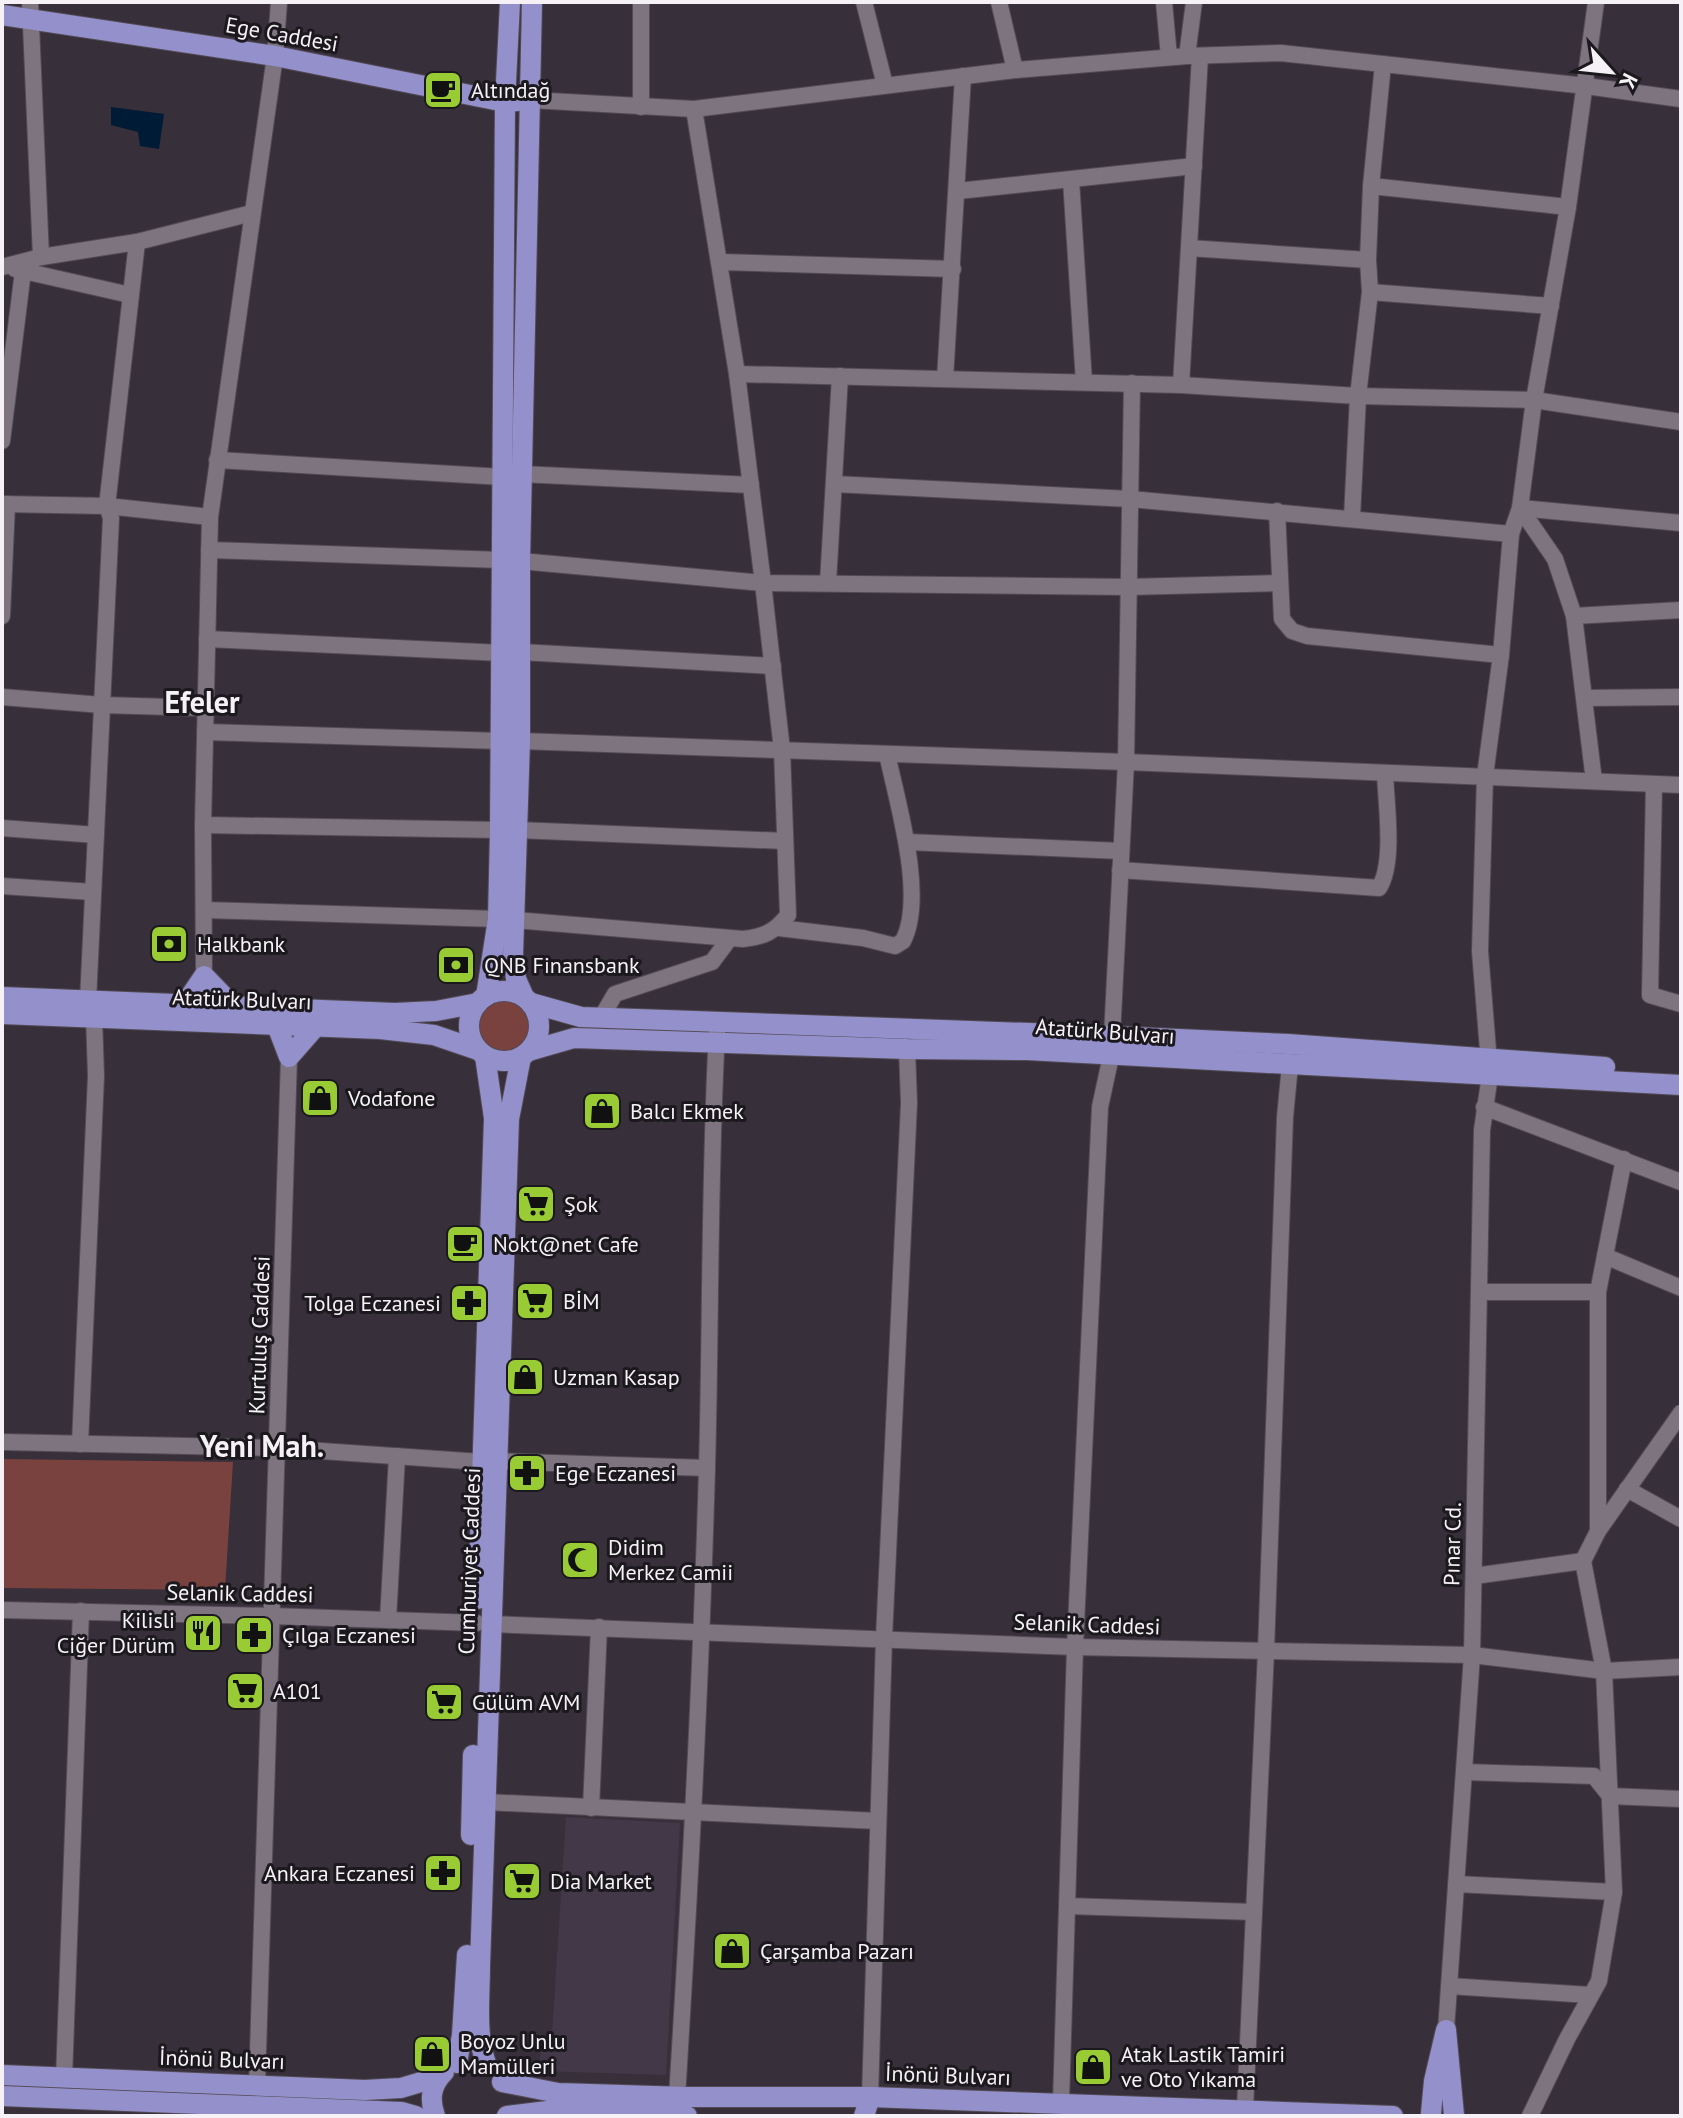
<svg xmlns="http://www.w3.org/2000/svg" width="1683" height="2118" font-family="'PT Sans',sans-serif">
  <style>
    .built { fill: #433847 }
    .green { fill: #7a423e }
    .water { fill: #001b35 }
    .lines { fill: none; stroke-linecap: round; stroke-linejoin: round }
    .minor-casing { stroke: #524b54; stroke-width: 18 }
    .major-casing { stroke: #524b54; stroke-width: 22 }
    .minor { stroke: #7d7480; stroke-width: 16 }
    .major { stroke: #9490cb; stroke-width: 20 }
    .labels { text-anchor: middle; dominant-baseline: central; stroke-width: 6; stroke-linejoin: round; paint-order: stroke }
    .street-label { font-size: 22px; fill: #f5f1f7; stroke: #1c191e }
    .poi-label { font-size: 22px; fill: #f5f1f7; stroke: #1c191e; text-anchor: start }
    .district-label { font-size: 30px; font-weight: bold; fill: #f5f1f7; stroke: #1c191e }
  </style>
  <rect width="100%" height="100%" fill="#372f3a"/>
  <path class="built" d="M 566,1817 L 680,1823 L 666,2075 L 539,2071 L 541,2048 L 552,2033 Z"/>
  <g class="green">
    <circle cx="504" cy="1026" r="25"/>
    <path d="M 2,1459 L 233,1462 L 225,1590 L 2,1588 Z"/>
  </g>
  <path class="water" d="M 111,107 L 164,114 L 159,149 L 140,146 L 138,132 L 111,125 Z"/>
  <g class="lines">
    <defs>
      <g id="minor">
        <path d="M 30,2 L 41,257"/>
        <path d="M 641,2 L 641,107"/>
        <path d="M 864,2 L 885,85"/>
        <path d="M 999,2 L 1015,70"/>
        <path d="M 1164,2 L 1169,57"/>
        <path d="M 1187,56 L 1194,2"/>
        <path d="M 531,100 L 694,109 L 1015,70 L 1187,56 L 1281,53 L 1586,86 L 1681,99"/>
        <path d="M 1071,180 L 1084,382"/>
        <path d="M 1371,186 L 1568,207"/>
        <path d="M 958,191 L 1194,166"/>
        <path d="M 1189,248 L 1368,260"/>
        <path d="M 720,262 L 953,269"/>
        <path d="M 2,267 L 41,257 L 137,242 L 252,213"/>
        <path d="M 15,269 L 130,295"/>
        <path d="M 1370,292 L 1551,306"/>
        <path d="M 737,374 L 1181,385 L 1358,396 L 1534,400 L 1681,422"/>
        <path d="M 945,379 L 963,76"/>
        <path d="M 1181,385 L 1200,56"/>
        <path d="M 2,441 L 23,271"/>
        <path d="M 217,460 L 503,477"/>
        <path d="M 521,474 L 751,485"/>
        <path d="M 834,484 L 1130,499 L 1511,534"/>
        <path d="M 2,504 L 107,506 L 210,517"/>
        <path d="M 1520,508 L 1555,559 L 1574,616 L 1594,781"/>
        <path d="M 1520,508 L 1681,523"/>
        <path d="M 1277,511 L 1282,619 L 1292,631 L 1307,636 L 1501,655"/>
        <path d="M 1352,518 L 1358,396 L 1370,292 L 1368,260 L 1371,186 L 1383,64"/>
        <path d="M 209,550 L 501,560"/>
        <path d="M 520,561 L 763,583 L 1128,587 L 1279,583"/>
        <path d="M 828,583 L 840,376"/>
        <path d="M 2,616 L 7,504"/>
        <path d="M 1574,616 L 1681,610"/>
        <path d="M 207,639 L 502,653"/>
        <path d="M 521,652 L 773,666"/>
        <path d="M 2,697 L 102,705 L 205,708"/>
        <path d="M 1585,698 L 1681,697"/>
        <path d="M 205,732 L 501,741"/>
        <path d="M 520,741 L 1126,762 L 1681,785"/>
        <path d="M 1654,784 L 1650,995 L 1681,1004"/>
        <path d="M 203,825 L 500,830"/>
        <path d="M 2,828 L 96,835"/>
        <path d="M 518,830 L 785,841"/>
        <path d="M 907,842 L 1121,851"/>
        <path d="M 1120,870 L 1379,888 C 1395,863 1386,803 1385,773"/>
        <path d="M 2,886 L 93,892"/>
        <path d="M 204,910 L 498,919"/>
        <path d="M 515,920 L 743,939 C 763,937 775,932 788,915 L 782,750 L 763,583 L 737,374 L 694,109"/>
        <path d="M 779,928 L 863,938 L 895,946 L 903,941 C 926,897 897,801 887,754"/>
        <path d="M 204,976 L 203,825 L 210,517 L 275,56 L 279,2"/>
        <path d="M 88,1001 L 111,518 L 107,506 L 137,242"/>
        <path d="M 601,1018 L 615,994 L 712,962 L 730,938"/>
        <path d="M 1484,1107 L 1681,1182"/>
        <path d="M 1605,1256 L 1681,1288"/>
        <path d="M 1479,1292 L 1598,1292"/>
        <path d="M 2,1442 L 278,1448 L 481,1462"/>
        <path d="M 80,1444 L 96,1076 L 94,1017"/>
        <path d="M 495,1461 L 707,1468"/>
        <path d="M 1627,1489 L 1681,1519"/>
        <path d="M 1598,1531 L 1598,1292 L 1624,1159"/>
        <path d="M 1474,1576 L 1583,1561"/>
        <path d="M 2,1610 L 271,1616 L 477,1623"/>
        <path d="M 388,1620 L 397,1456"/>
        <path d="M 491,1624 L 1075,1647 L 1472,1655 L 1604,1671 L 1681,1667"/>
        <path d="M 1464,1772 L 1594,1776 L 1610,1796 L 1681,1799"/>
        <path d="M 486,1802 L 878,1821"/>
        <path d="M 591,1808 L 599,1627"/>
        <path d="M 1456,1884 L 1614,1892"/>
        <path d="M 1067,1906 L 1254,1912"/>
        <path d="M 1449,1986 L 1590,1995"/>
        <path d="M 1446,2030 L 1472,1655 L 1482,1130 L 1490,1075 L 1480,951 L 1485,776 L 1501,655 L 1511,534 L 1520,508 L 1534,400 L 1568,207 L 1596,2"/>
        <path d="M 64,2078 L 81,1611"/>
        <path d="M 257,2084 L 289,1057"/>
        <path d="M 677,2097 C 690,1888 701,1678 707,1468 C 711,1323 709,1178 717,1032"/>
        <path d="M 870,2097 L 884,1638 L 909,1103 L 907,1049"/>
        <path d="M 1061,2102 L 1075,1647 L 1100,1107 L 1111,1056 L 1126,762 L 1132,383"/>
        <path d="M 1245,2109 L 1266,1651 L 1285,1117 L 1290,1065"/>
        <path d="M 1530,2116 L 1567,2039 L 1599,1981 L 1614,1892 L 1604,1671 L 1583,1561 L 1598,1531 L 1681,1413"/>
      </g>
      <g id="major">
        <path d="M 2,15 L 275,56 L 505,102 L 518,101"/>
        <circle cx="504" cy="1026" r="35"/>
        <path d="M 486,996 L 498,919 L 500,830 L 505,102 L 510,2"/>
        <path d="M 2,997 L 395,1013 L 436,1011 L 478,1003"/>
        <path d="M 524,997 L 516,979 L 513,955 L 520,741 L 520,561 L 532,2"/>
        <path d="M 531,1003 L 581,1017 L 1112,1036 L 1288,1044 L 1605,1067"/>
        <path d="M 185,1004 L 204,976 L 233,1006"/>
        <path d="M 2,1014 L 380,1029 L 434,1035 L 478,1050"/>
        <path d="M 276,1023 L 289,1057 L 317,1025"/>
        <path d="M 529,1051 L 574,1038 L 907,1049 L 1027,1050 L 1681,1085"/>
        <path d="M 478,1599 L 494,1118 L 485,1056"/>
        <path d="M 471,1835 L 473,1755"/>
        <path d="M 457,2063 L 462,2035 L 467,1955"/>
        <path d="M 487,2066 C 475,2036 480,1998 480,1965 L 509,1119 L 521,1057"/>
        <path d="M 2,2075 L 365,2090 L 401,2088 L 438,2077"/>
        <path d="M 502,2082 L 558,2093 L 685,2097 L 870,2097 L 1393,2116"/>
        <path d="M 2,2096 L 402,2112 L 416,2116"/>
        <path d="M 1431,2113 L 1434,2081 L 1446,2030 L 1454,2115"/>
        <path d="M 435,2116 C 429,2099 431,2085 444,2072"/>
        <path d="M 507,2116 L 556,2110 L 687,2116"/>
        <path d="M 864,2116 L 870,2097"/>
      </g>
    </defs>
    <use href="#minor" class="minor-casing"/>
    <use href="#major" class="major-casing"/>
    <use href="#minor" class="minor"/>
    <use href="#major" class="major"/>
  </g>
  <defs>
    <symbol id="cafe-square" viewBox="-11 -11 22 22"><rect x="-9" y="-9" width="18" height="18" rx="4" fill="#99cb35" stroke="#1c191e"/><path d="M-5.5-4.5H6V0H3Q3 3.5 0 3.5H-2.5Q-5.5 3.5-5.5 0ZM3-3.2v2h1.7v-2ZM-6 4.5H4V6H-6Z" fill="#111"/></symbol>
    <symbol id="bank-square" viewBox="-11 -11 22 22"><rect x="-9" y="-9" width="18" height="18" rx="4" fill="#99cb35" stroke="#1c191e"/><path d="M-6-4H6V4H-6ZM0-2.3a2.3 2.3 0 1 0 0 4.6a2.3 2.3 0 1 0 0-4.6Z" fill="#111"/></symbol>
    <symbol id="shop-square" viewBox="-11 -11 22 22"><rect x="-9" y="-9" width="18" height="18" rx="4" fill="#99cb35" stroke="#1c191e"/><path d="M-5-2.5h2.3a2.7 3.5 0 0 1 5.4 0H5L5.5 6h-11ZM-1.5-2.5h3a1.5 2.3 0 0 0-3 0Z" fill="#111"/></symbol>
    <symbol id="supermarket-square" viewBox="-11 -11 22 22"><rect x="-9" y="-9" width="18" height="18" rx="4" fill="#99cb35" stroke="#1c191e"/><path d="M-6-5.5h2.5l.6 2H6L4.5 2H-2.5L-4.4-4H-6ZM-1.5 3.2a1.3 1.3 0 1 0 .1 0ZM3 3.2a1.3 1.3 0 1 0 .1 0Z" fill="#111"/></symbol>
    <symbol id="pharmacy-square" viewBox="-11 -11 22 22"><rect x="-9" y="-9" width="18" height="18" rx="4" fill="#99cb35" stroke="#1c191e"/><path d="M-2-6h4v4h4v4h-4v4h-4v-4h-4v-4h4Z" fill="#111"/></symbol>
    <symbol id="mosque-square" viewBox="-11 -11 22 22"><rect x="-9" y="-9" width="18" height="18" rx="4" fill="#99cb35" stroke="#1c191e"/><path d="M3.5-4.9A6 6 0 1 0 3.5 4.9A5 5 0 1 1 3.5-4.9Z" fill="#111"/></symbol>
    <symbol id="restaurant-square" viewBox="-11 -11 22 22"><rect x="-9" y="-9" width="18" height="18" rx="4" fill="#99cb35" stroke="#1c191e"/><path d="M-5-6h1v4h1v-4h1v4h1v-4h1v5L-1.5 .5V6h-2V.5L-5-1ZM5-6V6H3V1.5H1.5Q1.5-4 5-6Z" fill="#111"/></symbol>
  </defs>
  <g fill-rule="evenodd">
    <use href="#cafe-square" x="421" y="68" width="44" height="44"/>
    <use href="#bank-square" x="147" y="922" width="44" height="44"/>
    <use href="#bank-square" x="434" y="943" width="44" height="44"/>
    <use href="#shop-square" x="298" y="1076" width="44" height="44"/>
    <use href="#shop-square" x="580" y="1089" width="44" height="44"/>
    <use href="#supermarket-square" x="514" y="1182" width="44" height="44"/>
    <use href="#cafe-square" x="443" y="1222" width="44" height="44"/>
    <use href="#supermarket-square" x="513" y="1279" width="44" height="44"/>
    <use href="#pharmacy-square" x="447" y="1281" width="44" height="44"/>
    <use href="#shop-square" x="503" y="1355" width="44" height="44"/>
    <use href="#pharmacy-square" x="505" y="1451" width="44" height="44"/>
    <use href="#mosque-square" x="558" y="1538" width="44" height="44"/>
    <use href="#restaurant-square" x="181" y="1611" width="44" height="44"/>
    <use href="#pharmacy-square" x="232" y="1613" width="44" height="44"/>
    <use href="#supermarket-square" x="223" y="1669" width="44" height="44"/>
    <use href="#supermarket-square" x="422" y="1680" width="44" height="44"/>
    <use href="#pharmacy-square" x="421" y="1851" width="44" height="44"/>
    <use href="#supermarket-square" x="500" y="1859" width="44" height="44"/>
    <use href="#shop-square" x="710" y="1929" width="44" height="44"/>
    <use href="#shop-square" x="410" y="2032" width="44" height="44"/>
    <use href="#shop-square" x="1071" y="2045" width="44" height="44"/>
  </g>
  <g class="labels">
    <g class="street-label">
      <text transform="translate(282 34) rotate(10)">Ege Caddesi</text>
      <text transform="translate(242 999) rotate(2)">Atatürk Bulvarı</text>
      <text transform="translate(1105 1031) rotate(4)">Atatürk Bulvarı</text>
      <text transform="translate(259 1335) rotate(-88)">Kurtuluş Caddesi</text>
      <text transform="translate(1452 1544) rotate(-89)">Pınar Cd.</text>
      <text transform="translate(469 1561) rotate(-88)">Cumhuriyet Caddesi</text>
      <text transform="translate(240 1593) rotate(1)">Selanik Caddesi</text>
      <text transform="translate(1087 1624) rotate(2)">Selanik Caddesi</text>
      <text transform="translate(222 2059) rotate(2)">İnönü Bulvarı</text>
      <text transform="translate(948 2075) rotate(2)">İnönü Bulvarı</text>
    </g>
    <g class="poi-label">
      <text x="471" y="90">Altındağ</text>
      <text x="197" y="944">Halkbank</text>
      <text x="484" y="965">QNB Finansbank</text>
      <text x="348" y="1098">Vodafone</text>
      <text x="630" y="1111">Balcı Ekmek</text>
      <text x="564" y="1204">Şok</text>
      <text x="493" y="1244">Nokt@net Cafe</text>
      <text x="563" y="1301">BİM</text>
      <text x="441" y="1303" text-anchor="end">Tolga Eczanesi</text>
      <text x="553" y="1377">Uzman Kasap</text>
      <text x="555" y="1473">Ege Eczanesi</text>
      <text x="608" y="1547">Didim<tspan x="608" dy="25">Merkez Camii</tspan></text>
      <text x="175" y="1620" text-anchor="end">Kilisli<tspan x="175" dy="25">Ciğer Dürüm</tspan></text>
      <text x="282" y="1635">Çılga Eczanesi</text>
      <text x="273" y="1691">A101</text>
      <text x="472" y="1702">Gülüm AVM</text>
      <text x="415" y="1873" text-anchor="end">Ankara Eczanesi</text>
      <text x="550" y="1881">Dia Market</text>
      <text x="760" y="1951">Çarşamba Pazarı</text>
      <text x="460" y="2041">Boyoz Unlu<tspan x="460" dy="25">Mamülleri</tspan></text>
      <text x="1121" y="2054">Atak Lastik Tamiri<tspan x="1121" dy="25">ve Oto Yıkama</tspan></text>
    </g>
    <g class="district-label">
      <text x="202" y="701">Efeler</text>
      <text x="262" y="1445">Yeni Mah.</text>
    </g>
  </g>
  <rect width="1683" height="2118" fill="none" stroke="#f5f1f7" stroke-width="8"/>
  <g transform="translate(1611 72) rotate(117)" stroke="#1c191e" stroke-width="6" paint-order="stroke">
  <path d="M0-6L14 30L0 20L-14 30Z" fill="#f5f1f7"/>
  <text y="-12" font-size="22" font-weight="bold" text-anchor="middle" fill="#f5f1f7">K</text>
  </g>
</svg>
